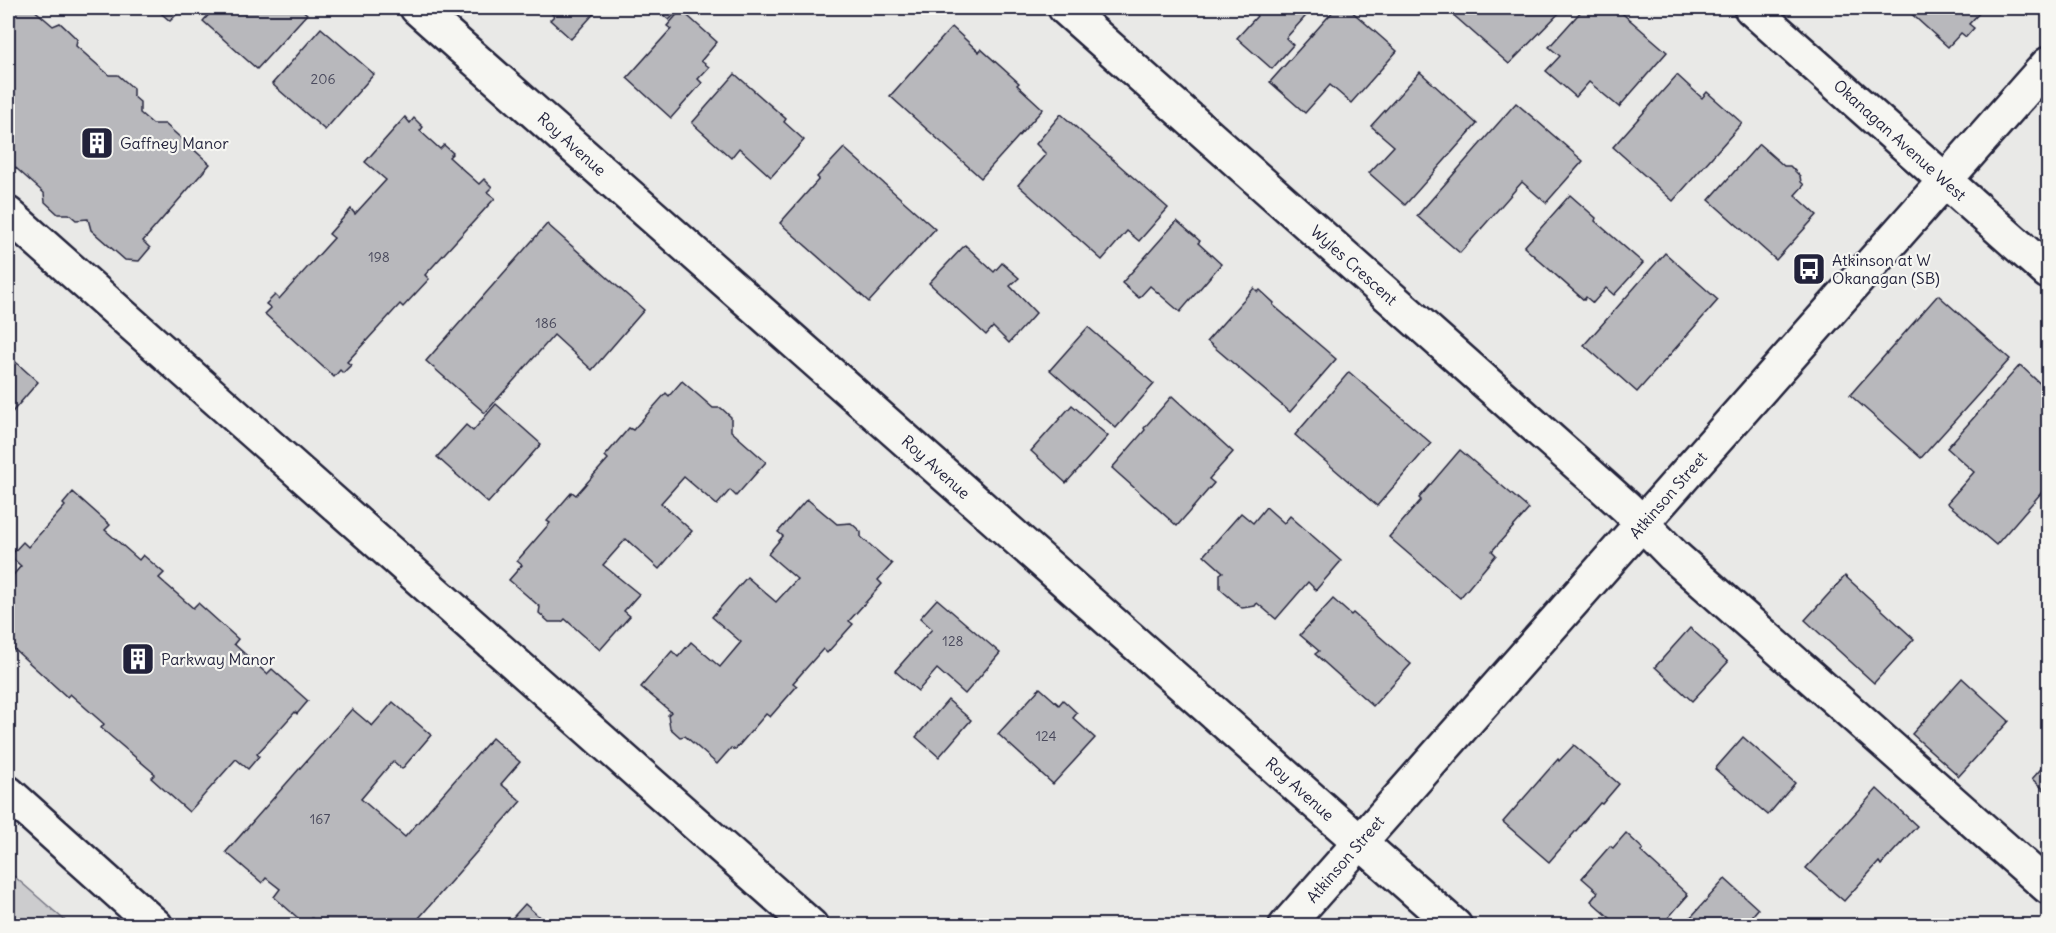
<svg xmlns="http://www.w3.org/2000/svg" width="2056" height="933" font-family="Delius,sans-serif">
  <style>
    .green { fill: #ccccce; stroke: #777784; stroke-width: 1.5 }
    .building { fill: #b8b8bc; stroke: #22223b; stroke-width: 1.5 }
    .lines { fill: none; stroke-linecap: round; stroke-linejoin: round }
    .minor-casing { stroke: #22223b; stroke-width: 38 }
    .minor { stroke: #f6f6f2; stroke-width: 33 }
    .labels { text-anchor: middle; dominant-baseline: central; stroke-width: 4.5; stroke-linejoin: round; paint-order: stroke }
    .number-label { font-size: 14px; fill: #48485b }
    .street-label { font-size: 16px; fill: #22223b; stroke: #f6f6f2 }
    .poi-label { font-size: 16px; fill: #22223b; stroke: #f6f6f2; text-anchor: start }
  </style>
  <rect width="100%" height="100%" fill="#e9e9e7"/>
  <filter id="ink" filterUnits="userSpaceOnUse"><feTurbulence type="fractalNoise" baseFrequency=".0167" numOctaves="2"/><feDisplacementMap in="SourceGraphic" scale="12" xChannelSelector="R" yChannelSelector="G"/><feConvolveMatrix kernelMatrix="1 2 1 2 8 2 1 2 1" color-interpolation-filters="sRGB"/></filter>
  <g filter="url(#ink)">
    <path class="green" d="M 8,871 L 70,925 L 8,925 Z"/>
    <g class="building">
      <path d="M 8,8 L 32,8 L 53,26 L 60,23 L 77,39 L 76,46 L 109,75 L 118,75 L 133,88 L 133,96 L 140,102 L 140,113 L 153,124 L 165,124 L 210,164 L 143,241 L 150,248 L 139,261 L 125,260 L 91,230 L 88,219 L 76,220 L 69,214 L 58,214 L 45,202 L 44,193 L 8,161 Z"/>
      <path d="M 155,8 L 183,8 L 170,21 Z"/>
      <path d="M 215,8 L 300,8 L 307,14 L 257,69 L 203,21 Z"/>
      <path d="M 545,8 L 599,8 L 571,39 L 550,20 L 554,16 Z"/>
      <path d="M 655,8 L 681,8 L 669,20 Z"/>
      <path d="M 1247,8 L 1313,8 L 1286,38 L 1293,45 L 1272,69 L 1237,38 L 1257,16 Z"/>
      <path d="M 1336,8 L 1348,8 L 1397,51 L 1351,103 L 1330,85 L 1305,113 L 1270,82 Z"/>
      <path d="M 1453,8 L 1564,8 L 1509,64 L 1450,12 Z"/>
      <path d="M 1584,8 L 1616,8 L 1667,52 L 1619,107 L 1589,82 L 1576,97 L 1546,71 L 1560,56 L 1549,47 Z"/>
      <path d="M 1905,8 L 1984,8 L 1969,24 L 1974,28 L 1966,37 L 1961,33 L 1948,47 Z"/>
      <path d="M 681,10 L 717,42 L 701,61 L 709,67 L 698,79 L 702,83 L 671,118 L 627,78 L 671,29 L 667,26 Z"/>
      <path d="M 952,27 L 979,52 L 981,49 L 1019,83 L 1017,85 L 1043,109 L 981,178 L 890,96 Z"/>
      <path d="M 321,28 L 374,74 L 325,130 L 272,84 Z"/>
      <path d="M 1420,72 L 1477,124 L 1405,205 L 1369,173 L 1394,146 L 1371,126 Z"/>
      <path d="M 735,74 L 786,119 L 784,122 L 804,140 L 771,177 L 739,148 L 731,158 L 692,123 Z"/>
      <path d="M 1677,75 L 1702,98 L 1707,92 L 1742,123 L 1673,201 L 1613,147 Z"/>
      <path d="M 1516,103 L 1583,161 L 1546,203 L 1522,182 L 1460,253 L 1417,216 Z"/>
      <path d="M 1061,114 L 1168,208 L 1139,241 L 1127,231 L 1102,260 L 1018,185 L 1046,154 L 1036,144 Z"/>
      <path d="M 405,117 L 410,123 L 414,118 L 423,127 L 420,131 L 440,149 L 444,145 L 453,153 L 449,157 L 479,184 L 484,179 L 492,187 L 487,192 L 495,198 L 425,275 L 429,279 L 403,307 L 400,304 L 347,362 L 351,365 L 343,373 L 340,370 L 334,377 L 265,314 L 271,308 L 266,304 L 275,295 L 279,299 L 334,238 L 329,234 L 351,209 L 355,214 L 386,180 L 365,162 Z"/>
      <path d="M 1759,144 L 1784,166 L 1790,166 L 1800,176 L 1801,182 L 1804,185 L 1795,195 L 1817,215 L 1776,260 L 1709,200 Z"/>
      <path d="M 844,148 L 935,229 L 869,302 L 780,223 L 819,179 L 817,177 Z"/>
      <path d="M 1570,195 L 1596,218 L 1595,221 L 1643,263 L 1614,295 L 1606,288 L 1593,303 L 1586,297 L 1584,300 L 1524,247 Z"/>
      <path d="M 1177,221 L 1200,241 L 1198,243 L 1221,264 L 1180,312 L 1150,286 L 1139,298 L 1122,283 Z"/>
      <path d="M 547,224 L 644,310 L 592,370 L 554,335 L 485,413 L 426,361 Z"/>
      <path d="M 965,245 L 994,272 L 1002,263 L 1019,278 L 1010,286 L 1036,313 L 1009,343 L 993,327 L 986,335 L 929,283 Z"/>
      <path d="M 1665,253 L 1718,300 L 1637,392 L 1584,345 Z"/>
      <path d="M 1254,288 L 1258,292 L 1260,290 L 1274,303 L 1273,305 L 1336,359 L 1290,412 L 1207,341 Z"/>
      <path d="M 1938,295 L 2010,359 L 1921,458 L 1850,395 Z"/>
      <path d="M 1088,327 L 1154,384 L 1116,428 L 1050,370 Z"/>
      <path d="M 8,355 L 38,382 L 8,417 Z"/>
      <path d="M 2020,365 L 2048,391 L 2048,485 L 1996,545 L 1947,503 L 1974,472 L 1947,448 Z"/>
      <path d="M 1349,372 L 1431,443 L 1377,506 L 1295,435 Z"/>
      <path d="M 682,381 L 713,408 L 721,408 L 731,417 L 731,431 L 766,462 L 736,496 L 730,490 L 717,505 L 684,477 L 661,503 L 692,531 L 659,569 L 626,539 L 603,565 L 639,594 L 624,611 L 630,616 L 600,650 L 565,619 L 562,622 L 549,622 L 539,613 L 540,607 L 509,580 L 522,565 L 517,561 L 550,523 L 547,521 L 572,492 L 576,495 L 608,459 L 605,456 L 629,428 L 633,430 L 666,393 L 669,396 Z"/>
      <path d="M 1172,396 L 1233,452 L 1209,479 L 1214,483 L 1177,526 L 1112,468 L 1145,430 L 1144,428 Z"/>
      <path d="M 496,404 L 541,444 L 488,503 L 437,457 L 466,425 L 473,431 Z"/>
      <path d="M 1072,405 L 1108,436 L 1066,483 L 1031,451 Z"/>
      <path d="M 1460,450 L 1529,509 L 1492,551 L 1496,555 L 1460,598 L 1389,537 L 1421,500 L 1419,498 Z"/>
      <path d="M 73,492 L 110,525 L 105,530 L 139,560 L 143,555 L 164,573 L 159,578 L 193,608 L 198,603 L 238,639 L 234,644 L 267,674 L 272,669 L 308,701 L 297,714 L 295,712 L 257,754 L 259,756 L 248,769 L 236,759 L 189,812 L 151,778 L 155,774 L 101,728 L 104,724 L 70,694 L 67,697 L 14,649 L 11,652 L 8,649 L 8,581 L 21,566 L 10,556 L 23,542 L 28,547 L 65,506 L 63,504 Z"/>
      <path d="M 807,499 L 837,524 L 851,523 L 861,532 L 861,537 L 892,564 L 878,580 L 882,584 L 849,621 L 853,624 L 827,653 L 823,649 L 793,683 L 797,686 L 770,717 L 766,714 L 735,750 L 731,748 L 717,764 L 685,736 L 680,737 L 670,728 L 668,715 L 671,712 L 641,687 L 672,651 L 678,657 L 691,642 L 720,667 L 741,642 L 712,617 L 747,577 L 776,602 L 797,579 L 768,554 L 783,536 L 778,532 Z"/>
      <path d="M 1266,507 L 1284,523 L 1290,516 L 1341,561 L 1316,590 L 1308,582 L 1276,619 L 1257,603 L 1255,606 L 1242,608 L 1220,589 L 1220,574 L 1223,572 L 1204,555 L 1241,513 L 1253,523 Z"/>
      <path d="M 1845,576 L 1914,639 L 1874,683 L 1805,620 Z"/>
      <path d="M 937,599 L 1000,653 L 965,694 L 937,669 L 918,691 L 895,671 L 932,629 L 920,618 Z"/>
      <path d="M 1333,599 L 1351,615 L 1353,613 L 1411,664 L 1373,706 L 1315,654 L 1319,651 L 1300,635 Z"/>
      <path d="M 1690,628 L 1728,662 L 1692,701 L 1655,667 Z"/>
      <path d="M 1962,678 L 2009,721 L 1959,776 L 1912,734 Z"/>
      <path d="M 1040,688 L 1059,705 L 1063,700 L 1077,713 L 1073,718 L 1095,738 L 1053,784 L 998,734 Z"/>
      <path d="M 948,700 L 971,720 L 939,757 L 916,737 Z"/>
      <path d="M 393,702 L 431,735 L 402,769 L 393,761 L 361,799 L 405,837 L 492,738 L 520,762 L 501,784 L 521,801 L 412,926 L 377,926 L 373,922 L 370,926 L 321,926 L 312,918 L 306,925 L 274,897 L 280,889 L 266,878 L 262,883 L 226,852 L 352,709 L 372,726 Z"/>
      <path d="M 1743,737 L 1795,783 L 1768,815 L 1715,769 Z"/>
      <path d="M 1574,745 L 1619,784 L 1602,804 L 1600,803 L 1549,862 L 1503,822 L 1558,759 L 1559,761 Z"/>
      <path d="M 2048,761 L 2048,793 L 2032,779 Z"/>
      <path d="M 1877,789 L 1917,826 L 1881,865 L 1879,862 L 1844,901 L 1806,868 Z"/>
      <path d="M 1626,833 L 1643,849 L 1641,852 L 1688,895 L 1661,926 L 1635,926 L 1629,920 L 1623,926 L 1619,926 L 1591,901 L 1598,892 L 1582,878 L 1610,846 L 1613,848 Z"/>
      <path d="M 1725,879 L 1758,909 L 1753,915 L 1765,926 L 1683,926 Z"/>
      <path d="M 525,904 L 549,926 L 505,926 Z"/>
    </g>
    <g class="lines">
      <defs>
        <g id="minor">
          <path d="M 417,8 L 1455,926"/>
          <path d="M 1065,8 L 1626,507 L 1673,555 L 2048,887"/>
          <path d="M 1751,8 L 2048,272"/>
          <path d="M 8,214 L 811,926"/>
          <path d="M 8,793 L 156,926"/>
          <path d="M 1286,926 L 2048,64"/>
        </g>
      </defs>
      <use href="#minor" class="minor-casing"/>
      <use href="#minor" class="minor"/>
    </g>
  </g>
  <defs>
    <symbol id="building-square" viewBox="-11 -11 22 22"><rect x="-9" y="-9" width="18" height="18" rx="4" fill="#22223b" stroke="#f6f6f2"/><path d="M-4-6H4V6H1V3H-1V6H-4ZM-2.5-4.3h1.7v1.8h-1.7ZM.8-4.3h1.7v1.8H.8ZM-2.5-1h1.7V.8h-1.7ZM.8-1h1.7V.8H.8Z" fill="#fff"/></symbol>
    <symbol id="bus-square" viewBox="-11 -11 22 22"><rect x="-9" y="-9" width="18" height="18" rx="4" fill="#22223b" stroke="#f6f6f2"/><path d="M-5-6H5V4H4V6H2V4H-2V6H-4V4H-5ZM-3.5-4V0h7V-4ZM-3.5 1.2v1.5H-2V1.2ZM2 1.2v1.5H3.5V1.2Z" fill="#fff"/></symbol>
  </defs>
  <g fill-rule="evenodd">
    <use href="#building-square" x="78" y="124" width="38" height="38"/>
    <use href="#bus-square" x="1790" y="250" width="38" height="38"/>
    <use href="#building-square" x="119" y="640" width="38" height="38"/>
  </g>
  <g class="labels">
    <g class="number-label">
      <text x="323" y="79">206</text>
      <text x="379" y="257">198</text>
      <text x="546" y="323">186</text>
      <text x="953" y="641">128</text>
      <text x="1046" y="736">124</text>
      <text x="320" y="819">167</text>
    </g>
    <g class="street-label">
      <text transform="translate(1900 140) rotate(42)">Okanagan Avenue West</text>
      <text transform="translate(572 144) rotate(42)">Roy Avenue</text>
      <text transform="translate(1354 265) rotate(42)">Wyles Crescent</text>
      <text transform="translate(936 467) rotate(42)">Roy Avenue</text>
      <text transform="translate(1668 495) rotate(-49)">Atkinson Street</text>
      <text transform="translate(1300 789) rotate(42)">Roy Avenue</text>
      <text transform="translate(1345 859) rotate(-49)">Atkinson Street</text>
    </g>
    <g class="poi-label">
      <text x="120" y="143">Gaffney Manor</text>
      <text x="1832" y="260">Atkinson at W<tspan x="1832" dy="18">Okanagan (SB)</tspan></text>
      <text x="161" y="659">Parkway Manor</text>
    </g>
  </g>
  <rect width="2056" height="933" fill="none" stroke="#f6f6f2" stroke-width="30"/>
  <rect x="15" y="15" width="2026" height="903" fill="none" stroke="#22223b" stroke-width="2" filter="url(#ink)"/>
</svg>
